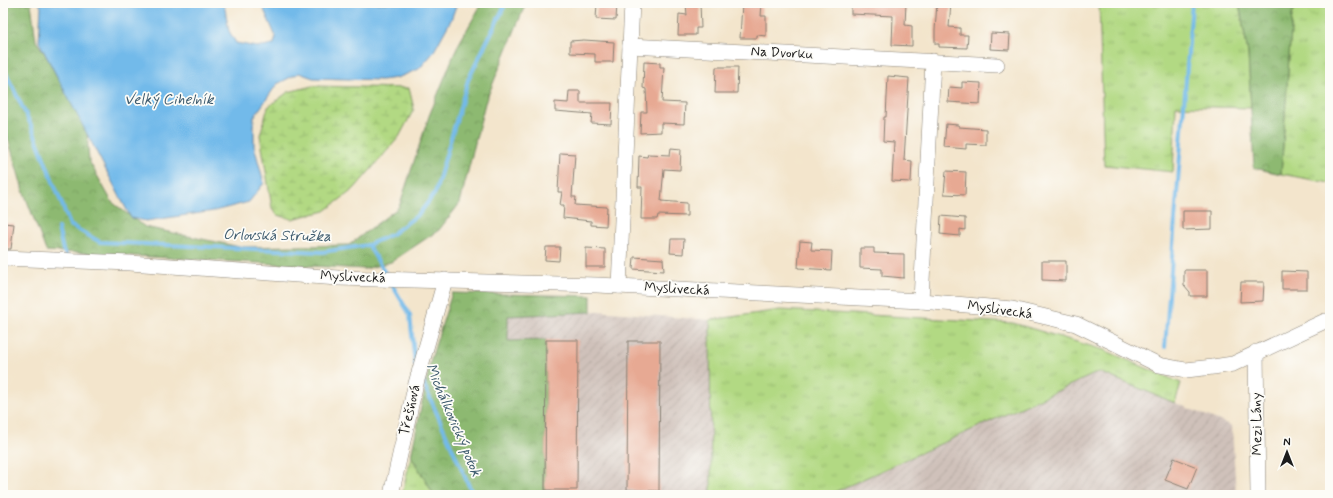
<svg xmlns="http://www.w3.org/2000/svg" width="1333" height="498" font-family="Mynerve,sans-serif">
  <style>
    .industrial { fill: url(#industrial-furrows) }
    .grass { fill: url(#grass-tufts); stroke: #677a50 }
    .forest { fill: url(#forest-crowns); stroke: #546a46 }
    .wetland { fill: url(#wetland-marsh); stroke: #677a50 }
    .water { fill: #72baea; stroke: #476b83 }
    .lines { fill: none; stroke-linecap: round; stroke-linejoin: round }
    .stream { stroke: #72baea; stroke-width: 4 }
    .building { fill: #e7a993 }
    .street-casing { stroke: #888074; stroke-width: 16 }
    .street { stroke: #fff; stroke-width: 15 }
    .labels { text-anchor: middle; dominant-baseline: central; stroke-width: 3.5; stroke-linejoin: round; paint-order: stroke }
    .street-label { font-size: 14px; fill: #1c1c1c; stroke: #fdfcf7 }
    .water-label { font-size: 15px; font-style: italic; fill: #3e5b6e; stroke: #fdfcf7 }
  </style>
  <defs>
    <pattern id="industrial-furrows" width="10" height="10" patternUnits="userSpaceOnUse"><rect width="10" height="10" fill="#cfc1ba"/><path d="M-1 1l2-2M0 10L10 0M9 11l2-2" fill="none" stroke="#b1a59f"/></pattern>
    <pattern id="grass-tufts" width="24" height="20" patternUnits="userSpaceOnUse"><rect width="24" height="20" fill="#b2d983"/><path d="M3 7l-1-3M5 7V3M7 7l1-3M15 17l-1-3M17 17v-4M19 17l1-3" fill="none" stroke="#98ba71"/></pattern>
    <pattern id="forest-crowns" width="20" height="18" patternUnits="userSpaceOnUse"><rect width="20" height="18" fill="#8db971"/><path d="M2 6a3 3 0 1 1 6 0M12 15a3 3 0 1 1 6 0" fill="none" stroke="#799e61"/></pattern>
    <pattern id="wetland-marsh" width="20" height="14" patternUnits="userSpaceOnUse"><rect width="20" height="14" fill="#b2d983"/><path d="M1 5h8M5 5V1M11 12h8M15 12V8" fill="none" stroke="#98ba71"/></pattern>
  </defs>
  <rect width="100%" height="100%" fill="#fdfcf7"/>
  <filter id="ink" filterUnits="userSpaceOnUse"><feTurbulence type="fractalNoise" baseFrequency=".025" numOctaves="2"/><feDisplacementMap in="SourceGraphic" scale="8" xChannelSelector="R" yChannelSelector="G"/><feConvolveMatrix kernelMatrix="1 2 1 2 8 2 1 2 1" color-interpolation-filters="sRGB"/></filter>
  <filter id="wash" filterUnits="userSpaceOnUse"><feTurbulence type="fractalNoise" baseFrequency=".012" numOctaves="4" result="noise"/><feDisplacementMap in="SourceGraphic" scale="16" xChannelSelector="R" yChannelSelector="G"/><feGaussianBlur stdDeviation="0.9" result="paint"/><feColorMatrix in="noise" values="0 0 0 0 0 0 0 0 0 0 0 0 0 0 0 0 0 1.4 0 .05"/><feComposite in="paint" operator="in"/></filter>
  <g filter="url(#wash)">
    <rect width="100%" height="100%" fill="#f3e5cc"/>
    <g class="industrial">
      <path d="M 597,311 L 710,320 L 711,495 L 545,495 L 545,340 L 507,341 L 508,315 Z"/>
      <path d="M 1099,372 L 1232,426 L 1236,495 L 828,495 Z"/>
    </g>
    <g class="grass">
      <path d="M 1099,3 L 1239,3 L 1248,53 L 1251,108 L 1176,106 L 1173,172 L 1104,165 Z"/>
      <path d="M 1298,3 L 1330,3 L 1330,183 L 1281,174 L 1292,14 Z"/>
      <path d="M 780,310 L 1013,323 L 1104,350 L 1181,383 L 1175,403 L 1099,372 L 828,495 L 711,495 L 710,320 Z"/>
      <path d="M 411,456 L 434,495 L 402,495 Z"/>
    </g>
    <g class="forest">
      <path d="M 3,3 L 31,3 L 36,41 L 45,54 L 87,133 L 89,161 L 112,202 L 130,216 L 131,218 L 134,219 L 145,227 L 240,247 L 349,245 L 399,207 L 429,116 L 457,47 L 482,3 L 526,3 L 485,103 L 460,203 L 439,230 L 391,262 L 365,269 L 46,251 L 23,190 L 3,121 Z"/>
      <path d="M 1239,3 L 1298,3 L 1292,14 L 1281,174 L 1254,168 L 1248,53 Z"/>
      <path d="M 452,293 L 591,296 L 591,312 L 508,316 L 508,341 L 546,340 L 545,495 L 434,495 L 411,456 L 431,359 Z"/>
    </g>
    <path class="wetland" d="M 312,86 L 409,88 L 414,109 L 399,137 L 354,189 L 325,211 L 292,219 L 277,215 L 272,208 L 260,135 L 268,107 L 288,92 Z"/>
    <path class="water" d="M 39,3 L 223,3 L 225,9 L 229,31 L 236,43 L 257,47 L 274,44 L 276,37 L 261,3 L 457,3 L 451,20 L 433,53 L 419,69 L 397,78 L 381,80 L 313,78 L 299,73 L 277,84 L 254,117 L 254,146 L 264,183 L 249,202 L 214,211 L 146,221 L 131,218 L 39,42 L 41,7 Z"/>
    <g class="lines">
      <g class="stream">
        <path d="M 3,67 L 31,125 L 70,225 L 100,242 L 322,252 L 368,245 L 392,234 L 419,214 L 435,193 L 468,80 L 506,3"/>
        <path d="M 58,228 L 63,250 L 67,257"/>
        <path d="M 368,245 L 387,276"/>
        <path d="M 391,283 L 410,315 L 415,365"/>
        <path d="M 1165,347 L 1192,3"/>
        <path d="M 422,380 L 473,495"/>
      </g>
    </g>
    <g id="blocks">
      <g class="building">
        <path d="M 597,3 L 617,3 L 616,20 L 596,19 Z"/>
        <path d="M 686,3 L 700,3 L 701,28 L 696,28 L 696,35 L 678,35 L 679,14 L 687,15 Z"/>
        <path d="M 742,3 L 762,3 L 761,16 L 766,16 L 766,36 L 757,35 L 757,38 L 740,38 Z"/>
        <path d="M 851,3 L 906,3 L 905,25 L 912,26 L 912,46 L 892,45 L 893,16 L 851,14 Z"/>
        <path d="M 937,3 L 951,3 L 949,27 L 960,28 L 960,35 L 968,35 L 967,48 L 939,47 L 939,44 L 935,44 L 935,30 Z"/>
        <path d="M 991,33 L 1010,34 L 1009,50 L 990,49 Z"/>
        <path d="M 584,40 L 614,42 L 613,62 L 595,62 L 595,54 L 570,53 L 570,41 Z"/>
        <path d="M 644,62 L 660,63 L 660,67 L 664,67 L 662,102 L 685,103 L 684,124 L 661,123 L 661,132 L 640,133 L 641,112 L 647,112 L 646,89 L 643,88 Z"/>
        <path d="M 716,67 L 738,67 L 737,93 L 715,93 Z"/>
        <path d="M 888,76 L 909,78 L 904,160 L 912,161 L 911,182 L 892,181 L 894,142 L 883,141 L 884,117 L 886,117 Z"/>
        <path d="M 962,82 L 981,83 L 980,104 L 948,102 L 949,87 L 962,88 Z"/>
        <path d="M 569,91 L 580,91 L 580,103 L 612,103 L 611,124 L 591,123 L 592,114 L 555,111 L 555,102 L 568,103 Z"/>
        <path d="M 946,124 L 958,125 L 959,127 L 986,129 L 986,145 L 966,144 L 966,149 L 944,147 Z"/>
        <path d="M 671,148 L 681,149 L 680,170 L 664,169 L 661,201 L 687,203 L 687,216 L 658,215 L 657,219 L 641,219 L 642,187 L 638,187 L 639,156 L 647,157 L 648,154 L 670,155 Z"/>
        <path d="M 560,153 L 575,154 L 572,197 L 576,197 L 575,205 L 607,207 L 606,226 L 591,225 L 591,221 L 563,218 L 564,205 L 560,205 L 562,192 L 558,192 Z"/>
        <path d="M 946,171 L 966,172 L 965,195 L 944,194 Z"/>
        <path d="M 1183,211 L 1212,211 L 1212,229 L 1183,230 Z"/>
        <path d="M 941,216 L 965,218 L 965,230 L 960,229 L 960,236 L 940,234 Z"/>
        <path d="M 3,223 L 14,224 L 11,249 L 3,249 Z"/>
        <path d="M 671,239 L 684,239 L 683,254 L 670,253 Z"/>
        <path d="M 800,241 L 812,242 L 811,250 L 832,251 L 831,270 L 798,268 Z"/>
        <path d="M 546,247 L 560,247 L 559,261 L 545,260 Z"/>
        <path d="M 586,248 L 605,249 L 605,267 L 586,267 Z"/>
        <path d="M 860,248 L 874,248 L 874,253 L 904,254 L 904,278 L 882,276 L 882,269 L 860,268 Z"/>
        <path d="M 634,257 L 663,259 L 664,271 L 633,269 Z"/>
        <path d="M 1042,261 L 1066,261 L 1066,281 L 1042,280 Z"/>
        <path d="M 1184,270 L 1207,270 L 1207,296 L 1190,296 L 1190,292 L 1184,285 Z"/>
        <path d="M 1282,271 L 1307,272 L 1307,289 L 1282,289 Z"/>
        <path d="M 1241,282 L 1264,282 L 1263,301 L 1240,302 Z"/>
        <path d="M 546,340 L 578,340 L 577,490 L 545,490 Z"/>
        <path d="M 628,341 L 660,341 L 659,491 L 627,490 Z"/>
        <path d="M 1174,458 L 1197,467 L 1188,489 L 1165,480 Z"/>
      </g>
    </g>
  </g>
  <g filter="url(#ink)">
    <use href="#blocks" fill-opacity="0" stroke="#888074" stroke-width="1"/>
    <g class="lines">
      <defs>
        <g id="street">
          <path d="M 630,46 L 997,65"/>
          <path d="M 3,258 L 130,263 L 338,278 L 597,285 L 921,301 L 1012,309 L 1076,324 L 1159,365 L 1186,370 L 1213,367 L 1233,364 L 1325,321 L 1330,321"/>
          <path d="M 619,286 L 632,3"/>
          <path d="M 921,301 L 933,61"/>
          <path d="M 1256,352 L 1258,495"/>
          <path d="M 391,495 L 415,387 L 445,280"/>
        </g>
      </defs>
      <use href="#street" class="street-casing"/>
      <use href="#street" class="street"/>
    </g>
  </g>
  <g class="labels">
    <g class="street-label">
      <text transform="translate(782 53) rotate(3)">Na Dvorku</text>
      <text transform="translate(353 277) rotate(2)">Myslivecká</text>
      <text transform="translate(677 289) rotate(3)">Myslivecká</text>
      <text transform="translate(1000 310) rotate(8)">Myslivecká</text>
      <text transform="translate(410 410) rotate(-77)">Třešňová</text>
      <text transform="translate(1257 424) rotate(-91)">Mezi Lány</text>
    </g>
    <g class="water-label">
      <text x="169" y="100">Velký Cihelník</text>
      <text transform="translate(277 236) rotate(1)">Orlovská Stružka</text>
      <text transform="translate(453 420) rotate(67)">Michálkovický potok</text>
    </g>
  </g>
  <rect width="1333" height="498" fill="none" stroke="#fdfcf7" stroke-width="16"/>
  <g transform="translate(1287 452)" stroke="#fdfcf7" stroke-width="3" paint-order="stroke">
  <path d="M0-3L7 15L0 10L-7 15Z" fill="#1c1c1c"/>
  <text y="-6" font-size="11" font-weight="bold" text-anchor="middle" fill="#1c1c1c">N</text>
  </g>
</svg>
